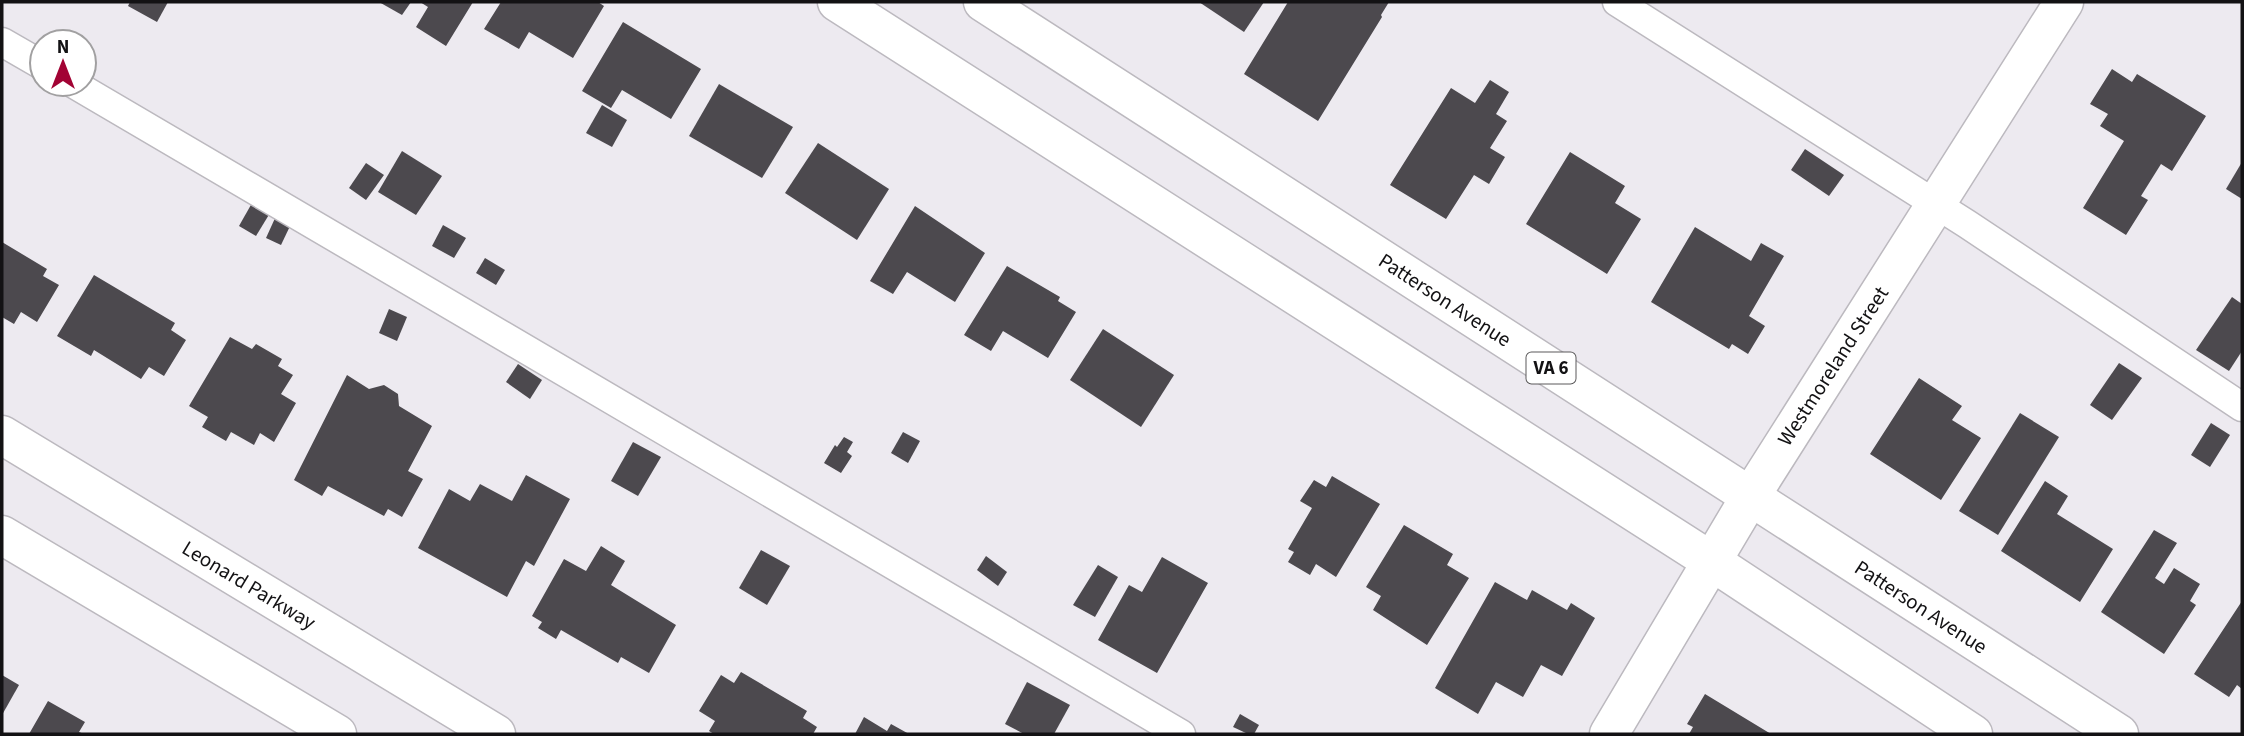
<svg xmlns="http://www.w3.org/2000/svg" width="2244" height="736" font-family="'Source Sans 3',sans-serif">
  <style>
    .building { fill: #4c494e }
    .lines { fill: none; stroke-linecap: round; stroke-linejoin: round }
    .lane-casing { stroke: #bcb9bf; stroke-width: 31 }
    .street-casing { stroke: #bcb9bf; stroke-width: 41 }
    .secondary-casing { stroke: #bcb9bf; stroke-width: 41 }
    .primary-casing { stroke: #bcb9bf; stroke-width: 41 }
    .lane { stroke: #fff; stroke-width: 28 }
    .street { stroke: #fff; stroke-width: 38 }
    .secondary { stroke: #fff; stroke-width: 38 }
    .primary { stroke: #fff; stroke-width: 38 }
    .labels { text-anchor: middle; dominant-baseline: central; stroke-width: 7; stroke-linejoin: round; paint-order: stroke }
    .shield { fill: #fff; stroke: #5a595a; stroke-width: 2 }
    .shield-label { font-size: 19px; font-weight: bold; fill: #131214 }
    .street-label { font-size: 21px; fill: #131214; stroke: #fff }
  </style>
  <rect width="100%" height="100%" fill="#edeaf0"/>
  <g class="building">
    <path d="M 130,2 L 168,2 L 157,22 L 128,6 Z"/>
    <path d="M 379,2 L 411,2 L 402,15 Z"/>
    <path d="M 420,2 L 473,2 L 446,46 L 416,27 L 428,7 Z"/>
    <path d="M 501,2 L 598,2 L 604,6 L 573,58 L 529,32 L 519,49 L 484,29 Z"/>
    <path d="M 1199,2 L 1264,2 L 1244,32 Z"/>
    <path d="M 1288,2 L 1389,2 L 1381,15 L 1382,17 L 1318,121 L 1244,74 Z"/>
    <path d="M 623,22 L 701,69 L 671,119 L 622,90 L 611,108 L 582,91 Z"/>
    <path d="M 2112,69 L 2132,82 L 2137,74 L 2206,116 L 2172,171 L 2161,164 L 2141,196 L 2148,200 L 2126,235 L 2083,208 L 2124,141 L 2100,126 L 2108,114 L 2090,104 Z"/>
    <path d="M 1490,80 L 1509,92 L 1496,114 L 1507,121 L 1490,148 L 1505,157 L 1489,184 L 1474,175 L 1446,219 L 1390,185 L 1451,88 L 1475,103 Z"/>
    <path d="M 719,84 L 793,127 L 762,178 L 689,136 Z"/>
    <path d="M 602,105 L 627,120 L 612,147 L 586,133 Z"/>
    <path d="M 818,143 L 889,189 L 857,240 L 785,193 Z"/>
    <path d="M 1805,149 L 1844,175 L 1829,196 L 1791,170 Z"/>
    <path d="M 402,151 L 442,176 L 416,215 L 378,192 Z"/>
    <path d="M 1570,152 L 1625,186 L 1615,203 L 1641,219 L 1607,274 L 1526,224 Z"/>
    <path d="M 2242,162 L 2242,199 L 2226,189 Z"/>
    <path d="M 366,163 L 384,175 L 366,200 L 349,188 Z"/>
    <path d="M 252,203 L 270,213 L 256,236 L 239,226 Z"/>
    <path d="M 915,206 L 985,253 L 955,302 L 907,272 L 893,294 L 870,281 Z"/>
    <path d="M 276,216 L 291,224 L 281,245 L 266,238 Z"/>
    <path d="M 443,225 L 466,238 L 454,258 L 432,246 Z"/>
    <path d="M 1695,227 L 1751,261 L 1761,243 L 1784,256 L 1749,316 L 1765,326 L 1748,354 L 1732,344 L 1729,349 L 1651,302 Z"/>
    <path d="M 2,242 L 47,269 L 43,276 L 59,285 L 37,322 L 21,312 L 14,324 L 2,317 Z"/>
    <path d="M 485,258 L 505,270 L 496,285 L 476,273 Z"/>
    <path d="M 1007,266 L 1060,297 L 1058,301 L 1076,312 L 1048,358 L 1003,331 L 991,351 L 964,335 Z"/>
    <path d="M 94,275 L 175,323 L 171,330 L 186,340 L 164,376 L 149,367 L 141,379 L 94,350 L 91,356 L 57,336 Z"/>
    <path d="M 2232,297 L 2242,304 L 2242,351 L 2229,371 L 2196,350 Z"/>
    <path d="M 389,309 L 407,317 L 397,341 L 379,333 Z"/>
    <path d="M 1103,329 L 1174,375 L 1141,427 L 1070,380 Z"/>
    <path d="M 230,337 L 252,349 L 256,344 L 282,359 L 278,366 L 293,375 L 281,394 L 296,403 L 274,442 L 260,433 L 254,445 L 231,432 L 226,441 L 202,427 L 208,417 L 189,406 Z"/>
    <path d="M 2119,363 L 2142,378 L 2112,420 L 2090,405 Z"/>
    <path d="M 518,364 L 542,380 L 530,399 L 506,382 Z"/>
    <path d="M 347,375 L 369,389 L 384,385 L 398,394 L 399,406 L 432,426 L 408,471 L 423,479 L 402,517 L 388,509 L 384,516 L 328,486 L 322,496 L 294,480 Z"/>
    <path d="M 1919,378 L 1962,406 L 1952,420 L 1981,438 L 1941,500 L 1870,454 Z"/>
    <path d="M 2020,413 L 2059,437 L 1998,535 L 1959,511 Z"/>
    <path d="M 2211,423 L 2230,435 L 2210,467 L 2191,455 Z"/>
    <path d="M 903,432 L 920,441 L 908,463 L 891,453 Z"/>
    <path d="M 844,437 L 853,442 L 847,452 L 852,456 L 841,473 L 824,463 L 835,445 L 837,447 Z"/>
    <path d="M 633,442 L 661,457 L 638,496 L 611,481 Z"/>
    <path d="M 526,475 L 570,499 L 534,566 L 526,561 L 507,597 L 418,548 L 449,489 L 470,501 L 480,484 L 512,501 Z"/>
    <path d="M 1332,476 L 1380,504 L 1336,577 L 1316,564 L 1310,575 L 1288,562 L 1294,552 L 1288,549 L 1312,508 L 1300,501 L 1314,480 L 1326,487 Z"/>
    <path d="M 2045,481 L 2068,496 L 2057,514 L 2113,549 L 2080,602 L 2001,551 Z"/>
    <path d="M 1404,525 L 1453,554 L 1447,565 L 1469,578 L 1427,645 L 1373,610 L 1381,596 L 1366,587 Z"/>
    <path d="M 2154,530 L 2177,543 L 2155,578 L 2164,584 L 2174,568 L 2200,584 L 2190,601 L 2196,605 L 2164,654 L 2101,612 Z"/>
    <path d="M 601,546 L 625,561 L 611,585 L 676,625 L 649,673 L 621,657 L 618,663 L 561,630 L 556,639 L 538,628 L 542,622 L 532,616 L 564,559 L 586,571 Z"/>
    <path d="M 761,550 L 790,566 L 767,605 L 739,588 Z"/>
    <path d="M 986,556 L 1007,572 L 998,586 L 977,570 Z"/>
    <path d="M 1162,557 L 1208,583 L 1157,673 L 1098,640 L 1129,585 L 1142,592 Z"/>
    <path d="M 1098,565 L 1118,577 L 1095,617 L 1073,605 Z"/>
    <path d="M 1495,582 L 1527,600 L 1532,590 L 1567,610 L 1571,603 L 1595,618 L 1562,676 L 1541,665 L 1523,697 L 1496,682 L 1478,714 L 1435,688 Z"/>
    <path d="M 2242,601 L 2242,689 L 2237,685 L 2229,697 L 2194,674 Z"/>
    <path d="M 741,672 L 807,711 L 803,718 L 817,727 L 813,734 L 714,734 L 709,731 L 715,721 L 699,711 L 721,675 L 734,683 Z"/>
    <path d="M 2,675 L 19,685 L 2,715 Z"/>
    <path d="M 1027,682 L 1070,705 L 1054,734 L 1024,734 L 1005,724 Z"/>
    <path d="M 1705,694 L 1771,734 L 1689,734 L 1693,727 L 1687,724 Z"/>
    <path d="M 48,701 L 85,722 L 79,732 L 84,734 L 29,734 Z"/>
    <path d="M 1240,714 L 1259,725 L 1254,734 L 1248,734 L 1233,727 Z"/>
    <path d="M 864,717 L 887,731 L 891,724 L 909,734 L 855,734 Z"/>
  </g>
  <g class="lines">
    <defs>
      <g id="lane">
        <path d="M 1617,2 L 1967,224 L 2242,407"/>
        <path d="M 2,42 L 42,65"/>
        <path d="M 74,84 L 1181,734"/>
      </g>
      <g id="street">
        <path d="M 2,435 L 496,734"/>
        <path d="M 2,535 L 337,734"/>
      </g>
      <path id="secondary" d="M 1609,734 L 1750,497 L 2064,2"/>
      <g id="primary">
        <path d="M 837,2 L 1711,561 L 1973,734"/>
        <path d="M 983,2 L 2119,734"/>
      </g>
    </defs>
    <use href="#lane" class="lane-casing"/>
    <use href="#street" class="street-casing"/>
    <use href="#secondary" class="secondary-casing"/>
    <use href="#primary" class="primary-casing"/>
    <use href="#lane" class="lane"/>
    <use href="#street" class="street"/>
    <use href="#secondary" class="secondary"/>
    <use href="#primary" class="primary"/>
  </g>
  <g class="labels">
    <rect class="shield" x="1526.5" y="352.5" width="49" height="31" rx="5"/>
    <g class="shield-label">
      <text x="1551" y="368">VA 6</text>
    </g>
    <g class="street-label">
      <text transform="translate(1445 300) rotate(33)">Patterson Avenue</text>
      <text transform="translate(1833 366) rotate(-57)">Westmoreland Street</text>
      <text transform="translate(249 585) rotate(31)">Leonard Parkway</text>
      <text transform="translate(1921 607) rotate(33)">Patterson Avenue</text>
    </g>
  </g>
  <rect width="2244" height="736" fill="none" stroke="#131214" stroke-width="7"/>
  <g transform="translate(63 63)"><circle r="33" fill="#ffffff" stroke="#a1a0a1" stroke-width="2"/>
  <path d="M0-5L12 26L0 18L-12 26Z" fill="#a20334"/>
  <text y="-10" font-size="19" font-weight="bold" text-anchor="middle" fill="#131214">N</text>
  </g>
</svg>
